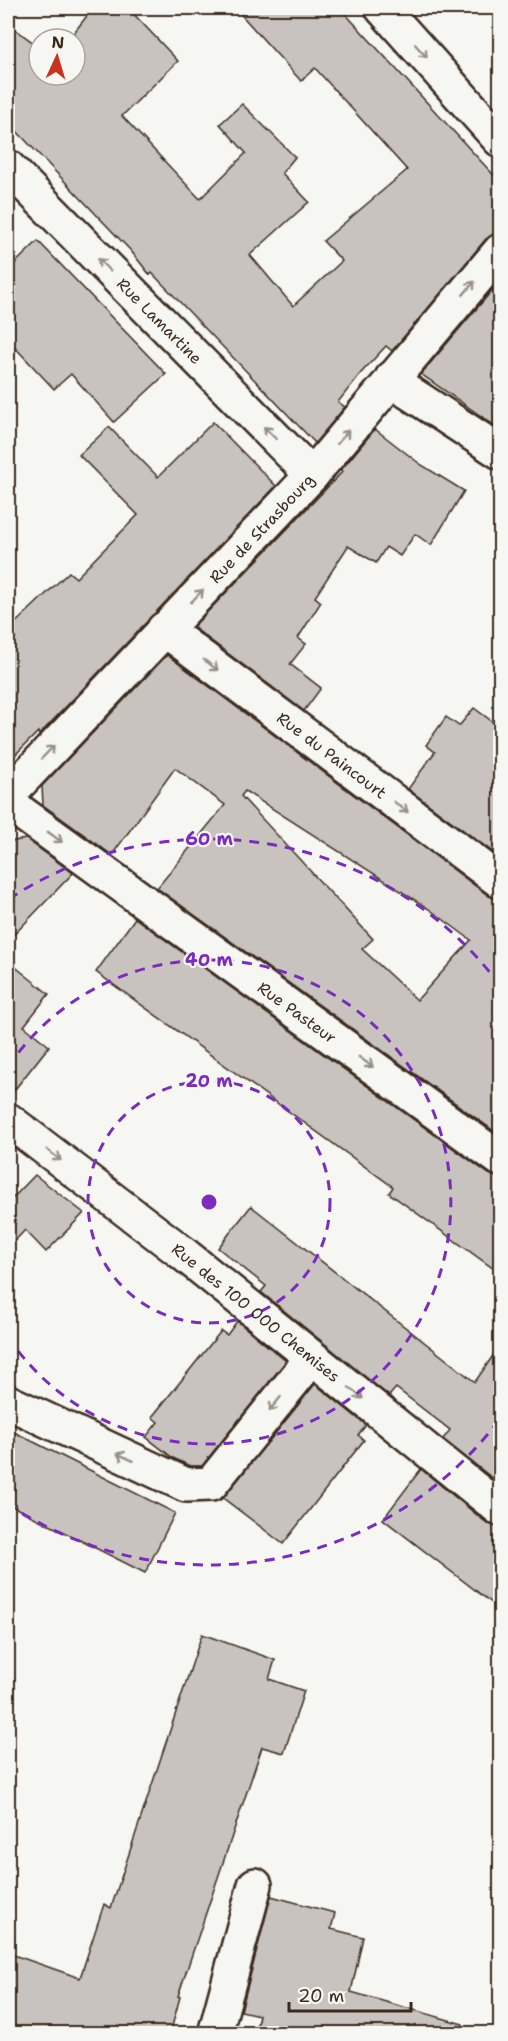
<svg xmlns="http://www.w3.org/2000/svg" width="508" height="2041" font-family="'Shantell Sans',sans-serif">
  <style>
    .building { fill: #c8c3be; stroke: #3b2a1e; stroke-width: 1.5; fill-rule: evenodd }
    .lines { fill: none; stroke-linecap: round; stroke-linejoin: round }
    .minor-casing { stroke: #3b2a1e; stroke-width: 38 }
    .minor { stroke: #f6f6f2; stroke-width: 33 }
    .oneway { stroke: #989088 }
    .ring { fill: none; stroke: #7b2cbf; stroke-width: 3; stroke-dasharray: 10 8 }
    .labels { text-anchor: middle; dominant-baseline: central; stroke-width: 4.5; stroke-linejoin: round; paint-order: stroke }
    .street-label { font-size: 16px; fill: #3b2a1e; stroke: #f6f6f2 }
    .centre { fill: #7b2cbf; stroke: #f6f6f2; stroke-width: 3 }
    .ring-label { font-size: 18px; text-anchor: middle; font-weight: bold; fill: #7b2cbf; stroke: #f6f6f2; stroke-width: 4.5; stroke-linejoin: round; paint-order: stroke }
  </style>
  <rect width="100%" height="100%" fill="#f6f6f2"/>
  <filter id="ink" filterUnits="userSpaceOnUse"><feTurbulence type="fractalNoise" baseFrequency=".0167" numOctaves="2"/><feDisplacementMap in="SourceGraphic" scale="12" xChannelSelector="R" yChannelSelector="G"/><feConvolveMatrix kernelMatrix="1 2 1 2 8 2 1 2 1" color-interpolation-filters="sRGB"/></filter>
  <g filter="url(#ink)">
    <g class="building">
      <path d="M 93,8 L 128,8 L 178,61 L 122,116 L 200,199 L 246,153 L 220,124 L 242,104 L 295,157 L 282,173 L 309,202 L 250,255 L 293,306 L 342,261 L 323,241 L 407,170 L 315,68 L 301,81 L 235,8 L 340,8 L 501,183 L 501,233 L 486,239 L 392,351 L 386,346 L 361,373 L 338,402 L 345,407 L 315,443 L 152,273 L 150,275 L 131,251 L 8,122 L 8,24 L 39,47 L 39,75 L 75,75 L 75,39 L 69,39 Z"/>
      <path d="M 38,241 L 166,374 L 114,422 L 71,374 L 54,389 L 8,340 L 8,270 Z"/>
      <path d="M 501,280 L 501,430 L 421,374 Z"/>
      <path d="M 213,422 L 276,486 L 39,735 L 38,732 L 8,762 L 8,630 L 69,572 L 76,578 L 138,515 L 79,455 L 109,427 L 158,477 Z"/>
      <path d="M 375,429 L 420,464 L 464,491 L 431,545 L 415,534 L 400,556 L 386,547 L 376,563 L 348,546 L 315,597 L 321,602 L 298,638 L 306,644 L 290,664 L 321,688 L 304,711 L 193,627 L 342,472 L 341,470 Z"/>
      <path d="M 167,655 L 489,896 L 501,899 L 501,1136 L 157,888 L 225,805 L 175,768 L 112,855 L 43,805 L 42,786 ZM 245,791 L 429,909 L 471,940 L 417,1000 L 362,949 L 373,939 L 241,796 Z"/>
      <path d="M 474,708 L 501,728 L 501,858 L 408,789 L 435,752 L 426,745 L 446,717 L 459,726 Z"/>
      <path d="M 26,839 L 73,873 L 8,941 L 8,842 Z"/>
      <path d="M 135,918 L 489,1174 L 501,1177 L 501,1274 L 389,1193 L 393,1187 L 96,972 Z"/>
      <path d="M 8,961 L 49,994 L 24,1026 L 49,1046 L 8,1098 Z"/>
      <path d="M 35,1175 L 84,1213 L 46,1252 L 25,1230 L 8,1248 L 8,1203 Z"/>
      <path d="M 251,1206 L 475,1382 L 501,1344 L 501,1485 L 443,1439 L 450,1430 L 396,1388 L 389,1396 L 261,1292 L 266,1286 L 218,1248 Z"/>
      <path d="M 237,1321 L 286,1361 L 202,1466 L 190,1466 L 173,1458 L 146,1437 L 158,1422 L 152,1417 L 221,1331 L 227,1335 Z"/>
      <path d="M 315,1384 L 366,1425 L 358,1435 L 364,1440 L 283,1544 L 223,1498 Z"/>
      <path d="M 8,1429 L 175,1513 L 145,1573 L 8,1504 Z"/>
      <path d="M 421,1469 L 488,1524 L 501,1527 L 501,1610 L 383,1519 Z"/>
      <path d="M 202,1634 L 275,1660 L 269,1679 L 304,1691 L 284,1753 L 262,1747 L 178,1996 L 180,1997 L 170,2034 L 34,2034 L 8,2025 L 8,1953 L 80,1978 L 104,1904 L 111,1908 Z"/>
      <path d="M 271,1896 L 335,1913 L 331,1929 L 363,1937 L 351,1992 L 463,2024 L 462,2034 L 255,2034 L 259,2015 L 241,2011 Z"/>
    </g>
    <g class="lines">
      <defs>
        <g id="minor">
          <path d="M 382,8 L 500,140"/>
          <path id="s1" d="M 8,167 L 312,475"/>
          <path d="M 392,378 L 407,391 L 500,452"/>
          <path id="s2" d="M 164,629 L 500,881"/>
          <path id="s3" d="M 8,795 L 312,475 L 500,251"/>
          <path id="s4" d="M 8,803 L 500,1159"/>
          <path id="s5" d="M 8,1120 L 180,1251 L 500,1509"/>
          <path d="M 8,1402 L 186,1485 L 211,1484 L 312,1358"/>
          <path d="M 215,2034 L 255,1885"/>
        </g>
      </defs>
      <use href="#minor" class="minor-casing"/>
      <use href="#minor" class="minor"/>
    </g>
    <defs><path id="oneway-shaft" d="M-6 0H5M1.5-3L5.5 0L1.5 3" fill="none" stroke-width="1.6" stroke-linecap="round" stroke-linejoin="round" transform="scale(1.5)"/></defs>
    <g class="oneway">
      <use href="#oneway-shaft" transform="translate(421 51) rotate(48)"/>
      <use href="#oneway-shaft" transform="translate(104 265) rotate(-135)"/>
      <use href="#oneway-shaft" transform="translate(469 288) rotate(-50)"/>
      <use href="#oneway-shaft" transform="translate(270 433) rotate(-135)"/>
      <use href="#oneway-shaft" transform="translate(343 437) rotate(-50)"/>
      <use href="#oneway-shaft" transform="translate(197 596) rotate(-46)"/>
      <use href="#oneway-shaft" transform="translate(211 665) rotate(37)"/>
      <use href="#oneway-shaft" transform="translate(48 752) rotate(-46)"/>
      <use href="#oneway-shaft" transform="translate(401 807) rotate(37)"/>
      <use href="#oneway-shaft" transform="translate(55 837) rotate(36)"/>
      <use href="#oneway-shaft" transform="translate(366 1062) rotate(36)"/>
      <use href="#oneway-shaft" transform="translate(54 1155) rotate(37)"/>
      <use href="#oneway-shaft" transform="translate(356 1393) rotate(39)"/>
      <use href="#oneway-shaft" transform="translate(275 1404) rotate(129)"/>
      <use href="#oneway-shaft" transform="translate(125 1457) rotate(-155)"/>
    </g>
  </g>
  <g class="ring">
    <circle cx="209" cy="1202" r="121"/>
    <path d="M8 1067A242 242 0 1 1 8 1337"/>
    <path d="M499 1420A363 363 0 0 1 9 1505M9 899A363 363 0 0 1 499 984"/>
  </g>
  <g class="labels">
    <g class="street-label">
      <text stroke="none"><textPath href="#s1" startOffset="216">Rue Lamartine</textPath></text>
      <text stroke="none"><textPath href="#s3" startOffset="368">Rue de Strasbourg</textPath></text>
      <text stroke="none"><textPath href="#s2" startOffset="210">Rue du Paincourt</textPath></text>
      <text stroke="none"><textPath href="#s4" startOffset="357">Rue Pasteur</textPath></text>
      <text stroke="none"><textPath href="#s5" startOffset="314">Rue des 100 000 Chemises</textPath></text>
    </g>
  </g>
  <circle cx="209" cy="1202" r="9" class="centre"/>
  <g class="ring-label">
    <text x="209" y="845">60 m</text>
    <text x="209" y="966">40 m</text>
    <text x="209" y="1087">20 m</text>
  </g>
  <rect width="508" height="2041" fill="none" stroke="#f6f6f2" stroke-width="30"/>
  <rect x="15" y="15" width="478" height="2011" fill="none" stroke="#3b2a1e" stroke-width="2" filter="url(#ink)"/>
  <g transform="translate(57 57) rotate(4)"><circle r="28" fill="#f6f6f2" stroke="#aba49d" stroke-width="1.5"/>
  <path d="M0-4.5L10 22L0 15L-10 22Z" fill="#c8321e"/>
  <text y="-9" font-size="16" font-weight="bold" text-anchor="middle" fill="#3b2a1e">N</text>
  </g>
  <path d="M289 2002v9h122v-9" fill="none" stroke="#3b2a1e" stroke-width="3"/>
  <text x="298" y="2002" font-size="18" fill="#3b2a1e" stroke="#f6f6f2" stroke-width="4.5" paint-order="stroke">20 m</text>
</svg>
